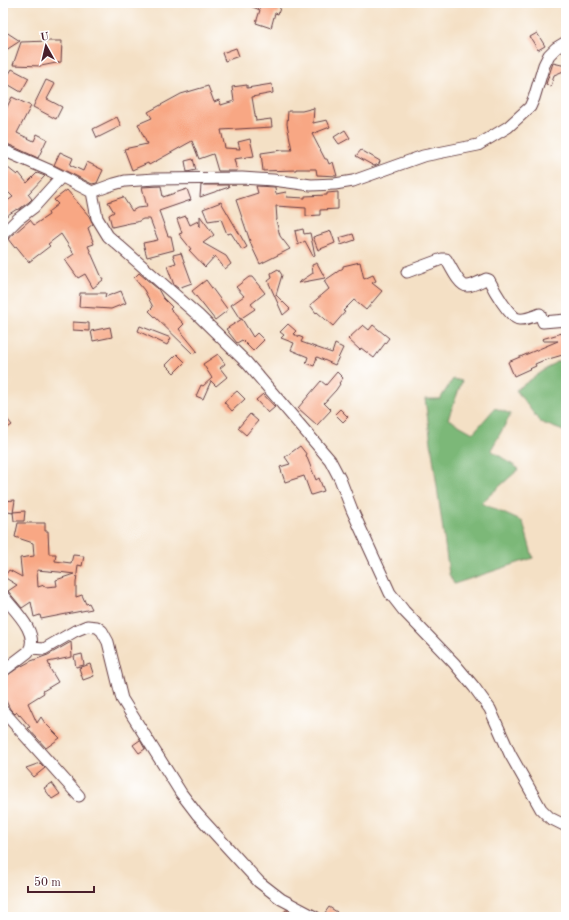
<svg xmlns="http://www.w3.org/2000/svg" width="569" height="920" font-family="'Old Standard TT',serif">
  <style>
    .forest { fill: #7bb878; stroke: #626c52 }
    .building { fill: #f8a784; fill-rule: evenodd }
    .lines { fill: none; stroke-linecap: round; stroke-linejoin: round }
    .minor-casing { stroke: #643c42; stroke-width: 13 }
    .minor { stroke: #fff; stroke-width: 11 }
  </style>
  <rect width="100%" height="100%" fill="#fff"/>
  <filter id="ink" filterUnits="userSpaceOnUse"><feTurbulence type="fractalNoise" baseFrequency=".025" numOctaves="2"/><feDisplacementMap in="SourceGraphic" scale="8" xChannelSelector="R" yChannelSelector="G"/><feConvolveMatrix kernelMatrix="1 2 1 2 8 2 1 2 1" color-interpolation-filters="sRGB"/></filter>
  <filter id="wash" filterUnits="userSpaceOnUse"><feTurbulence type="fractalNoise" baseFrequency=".012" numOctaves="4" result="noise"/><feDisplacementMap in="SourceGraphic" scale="16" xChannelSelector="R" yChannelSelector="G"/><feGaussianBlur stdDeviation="0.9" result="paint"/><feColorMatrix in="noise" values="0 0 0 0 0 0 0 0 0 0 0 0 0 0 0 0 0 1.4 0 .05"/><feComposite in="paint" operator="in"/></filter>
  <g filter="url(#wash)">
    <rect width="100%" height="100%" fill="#f4e0c5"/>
    <g class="forest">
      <path d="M 566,359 L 566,432 L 540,422 L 516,390 L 556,362 Z"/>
      <path d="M 453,379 L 462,381 L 448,419 L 473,433 L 495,408 L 511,414 L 491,450 L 519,469 L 481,503 L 523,522 L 533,558 L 454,584 L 449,574 L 425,399 L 440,399 Z"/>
    </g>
    <g id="blocks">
      <g class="building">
        <path d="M 243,3 L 275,3 L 281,5 L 278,14 L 275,13 L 271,28 L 256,23 L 260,10 Z"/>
        <path d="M 3,30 L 20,41 L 3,52 Z"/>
        <path d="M 537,33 L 545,46 L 538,50 L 530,37 Z"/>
        <path d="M 49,41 L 62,41 L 61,62 L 41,66 L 13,65 L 21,42 Z"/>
        <path d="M 236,48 L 239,56 L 225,61 L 222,53 Z"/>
        <path d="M 553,63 L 566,66 L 566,70 L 554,75 L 551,87 L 546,84 Z"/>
        <path d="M 12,69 L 29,78 L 21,92 L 4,82 Z"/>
        <path d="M 46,80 L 55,84 L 47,99 L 62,107 L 56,119 L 33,107 Z"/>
        <path d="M 272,84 L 273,93 L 252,97 L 256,121 L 271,119 L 272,127 L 221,130 L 225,148 L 240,149 L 238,142 L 250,139 L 254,156 L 234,159 L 237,171 L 218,171 L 213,154 L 199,159 L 192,141 L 149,165 L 148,163 L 132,170 L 124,149 L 147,144 L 138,124 L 152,118 L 148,112 L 181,94 L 208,86 L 214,102 L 219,100 L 221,105 L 234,101 L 232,87 L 247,85 L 247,88 Z"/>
        <path d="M 12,97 L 31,106 L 17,133 L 34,141 L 37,134 L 47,139 L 38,158 L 3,142 L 3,115 Z"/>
        <path d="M 314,108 L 313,123 L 327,120 L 330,127 L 312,134 L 325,159 L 327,159 L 329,164 L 333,162 L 337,176 L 317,175 L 316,169 L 296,169 L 296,170 L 263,171 L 261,153 L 282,150 L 292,150 L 287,124 L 288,111 L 302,111 Z"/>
        <path d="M 117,117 L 121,126 L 97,138 L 93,129 Z"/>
        <path d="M 345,130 L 350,138 L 339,144 L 334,137 Z"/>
        <path d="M 361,150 L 380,161 L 379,164 L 374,166 L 356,156 Z"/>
        <path d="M 60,152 L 73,158 L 70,165 L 83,171 L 87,162 L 103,170 L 97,183 L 92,184 L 54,165 Z"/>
        <path d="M 193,159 L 196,170 L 187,172 L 185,161 Z"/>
        <path d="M 3,164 L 17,175 L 19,173 L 27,183 L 37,173 L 45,176 L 28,194 L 32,199 L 29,202 L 18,210 L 17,209 L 3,218 L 3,204 L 13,197 L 3,187 Z"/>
        <path d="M 201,185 L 228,185 L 229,187 L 200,197 Z"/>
        <path d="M 161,186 L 163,197 L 187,189 L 191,200 L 159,211 L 168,236 L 171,236 L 174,250 L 147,257 L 143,243 L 158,240 L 150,219 L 143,219 L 137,222 L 130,223 L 112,227 L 109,215 L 114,212 L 108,202 L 123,197 L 132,211 L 137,208 L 147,207 L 142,187 Z"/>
        <path d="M 256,186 L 275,187 L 276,194 L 286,192 L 287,197 L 305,198 L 305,196 L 327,195 L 327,193 L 338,192 L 338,209 L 320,210 L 320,215 L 306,216 L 306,208 L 276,206 L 277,220 L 276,220 L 280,236 L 290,249 L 260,264 L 252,247 L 236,200 L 258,193 Z"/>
        <path d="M 67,190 L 89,216 L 93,224 L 88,228 L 94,244 L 88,246 L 103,280 L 93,288 L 85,274 L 78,278 L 65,260 L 74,254 L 61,234 L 48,244 L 50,246 L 29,262 L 16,246 L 15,248 L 8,239 L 30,220 L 34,225 L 49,215 L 48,212 L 58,204 L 54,200 Z"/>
        <path d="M 221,202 L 247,247 L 242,250 L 231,233 L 227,234 L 221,219 L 208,221 L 203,209 Z"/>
        <path d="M 186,216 L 190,225 L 198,221 L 200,227 L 200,216 L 214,235 L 203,243 L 226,256 L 231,264 L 225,269 L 215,256 L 205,267 L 189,250 L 191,249 L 179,234 L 182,233 L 177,219 Z"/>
        <path d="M 303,229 L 304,234 L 310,233 L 315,255 L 313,256 L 305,241 L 298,245 L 295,231 Z"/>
        <path d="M 331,231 L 335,243 L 318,250 L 313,237 Z"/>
        <path d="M 353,234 L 355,240 L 341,245 L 339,238 Z"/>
        <path d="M 181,253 L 192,283 L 178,288 L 174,285 L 167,266 L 176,263 L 173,255 Z"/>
        <path d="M 360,262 L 364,279 L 373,275 L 376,281 L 372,283 L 382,291 L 366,310 L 354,300 L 343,311 L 345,312 L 333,326 L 317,312 L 316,313 L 310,305 L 329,289 L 324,281 L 343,268 L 343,266 Z"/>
        <path d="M 317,263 L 325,278 L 298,283 L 313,273 L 312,265 Z"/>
        <path d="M 278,269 L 282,275 L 276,295 L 290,309 L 283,315 L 268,281 L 272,278 L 271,273 Z"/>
        <path d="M 139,273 L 158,289 L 163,298 L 172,307 L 170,309 L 184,324 L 179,329 L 197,351 L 193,354 L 149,311 L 153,307 L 144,290 L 134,278 Z"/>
        <path d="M 249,277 L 252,277 L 265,293 L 251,304 L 255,309 L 240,319 L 231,305 L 244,296 L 236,287 Z"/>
        <path d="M 206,280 L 228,310 L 215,320 L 192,291 Z"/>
        <path d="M 121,291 L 126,303 L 111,309 L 79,307 L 80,293 L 106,293 L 105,297 Z"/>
        <path d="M 242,319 L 253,337 L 257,333 L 264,340 L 253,351 L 242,340 L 237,343 L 226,329 Z"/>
        <path d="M 73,322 L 89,323 L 89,331 L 73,330 Z"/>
        <path d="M 288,324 L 296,331 L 293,334 L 303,338 L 301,342 L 332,353 L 335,344 L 343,348 L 335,365 L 317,357 L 314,366 L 306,363 L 308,357 L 291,350 L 294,343 L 281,338 L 284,335 L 280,332 Z"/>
        <path d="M 363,325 L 369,330 L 373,325 L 389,338 L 374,358 L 361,348 L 360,350 L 348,339 Z"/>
        <path d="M 140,326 L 171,338 L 167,345 L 138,331 Z"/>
        <path d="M 110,327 L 112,337 L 93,341 L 91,331 Z"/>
        <path d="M 562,333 L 564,346 L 566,345 L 566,354 L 542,361 L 535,364 L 536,366 L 514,376 L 508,362 L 558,341 L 543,341 L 542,339 Z"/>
        <path d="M 177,354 L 185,362 L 174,373 L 166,365 Z"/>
        <path d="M 218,354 L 225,364 L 220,368 L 227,377 L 216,386 L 211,381 L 203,399 L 196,396 L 201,385 L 203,386 L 212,378 L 203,364 Z"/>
        <path d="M 337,372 L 343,378 L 339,383 L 340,384 L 336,390 L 324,403 L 331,410 L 317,425 L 298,408 L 321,381 L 326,385 Z"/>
        <path d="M 237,391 L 245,399 L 232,411 L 224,402 Z"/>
        <path d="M 263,394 L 275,407 L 268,413 L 256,400 Z"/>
        <path d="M 340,409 L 348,417 L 343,422 L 335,414 Z"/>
        <path d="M 3,414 L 12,425 L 3,431 Z"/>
        <path d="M 250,414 L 258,421 L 246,435 L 238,428 Z"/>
        <path d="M 300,446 L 307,455 L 306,455 L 316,480 L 319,478 L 324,491 L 311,495 L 304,476 L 285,482 L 280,467 L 290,464 L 285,457 Z"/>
        <path d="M 15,500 L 13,513 L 3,511 L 3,501 Z"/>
        <path d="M 25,511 L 24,521 L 14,521 L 13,512 Z"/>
        <path d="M 18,523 L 45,523 L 45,531 L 48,531 L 49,554 L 56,554 L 55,561 L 71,563 L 73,555 L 84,556 L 82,566 L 78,565 L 76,583 L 76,597 L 82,595 L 86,604 L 89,603 L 92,609 L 41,619 L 40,615 L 34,617 L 31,602 L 22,608 L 8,591 L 17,585 L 4,577 L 9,570 L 22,577 L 20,558 L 34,556 L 33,543 L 15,537 ZM 37,570 L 59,572 L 74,574 L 56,580 L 57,586 L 45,587 L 44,585 L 38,587 Z"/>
        <path d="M 71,642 L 72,657 L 48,662 L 50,667 L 49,667 L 58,682 L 43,691 L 44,693 L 28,703 L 37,723 L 41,717 L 45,723 L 60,738 L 46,748 L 28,728 L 30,727 L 20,715 L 19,716 L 17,712 L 15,714 L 10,709 L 3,695 L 3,681 L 6,679 L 5,677 L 18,668 L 31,661 L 48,655 Z"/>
        <path d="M 82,654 L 84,665 L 76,667 L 74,656 Z"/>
        <path d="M 90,664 L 94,676 L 83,680 L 79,668 Z"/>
        <path d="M 140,740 L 145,749 L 139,753 L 133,745 Z"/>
        <path d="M 40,763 L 45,768 L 34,777 L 26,768 Z"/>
        <path d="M 52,783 L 60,794 L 52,799 L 44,788 Z"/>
        <path d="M 329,907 L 337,912 L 334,917 L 322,917 Z"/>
        <path d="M 286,910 L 296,915 L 298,917 L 278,917 Z"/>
      </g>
    </g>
  </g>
  <g filter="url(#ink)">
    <use href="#blocks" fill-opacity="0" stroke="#643c42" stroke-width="1"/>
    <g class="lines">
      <defs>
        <g id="minor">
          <path d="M 3,150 L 51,171 L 92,192 L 97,218 L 108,236 L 199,316 L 247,363 L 330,460 L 340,479 L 352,510 L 390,593 L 404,611 L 454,663 L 474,687 L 490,709 L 510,754 L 541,809 L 550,818 L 566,826"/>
          <path d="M 92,192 L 114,184 L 125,181 L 155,179 L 242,178 L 273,180 L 311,185 L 335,184 L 353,181 L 423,156 L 478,145 L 508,127 L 530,107 L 534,98 L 544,65 L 549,55 L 556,48 L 566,42"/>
          <path d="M 3,234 L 18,219 L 34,207 L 61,177"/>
          <path d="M 407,272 L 442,259 L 446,259 C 450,265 459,286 467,286 C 473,286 481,281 486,279 L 489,280 C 493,288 510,319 519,319 C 525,320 534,316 540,314 L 543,322 L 566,320"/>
          <path d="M 3,596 C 14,610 41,634 28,652 L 3,671"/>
          <path d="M 31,648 L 44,649 L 75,631 L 87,626 L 97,627 L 102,631 L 108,642 L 122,699 L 181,793 L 197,814 L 259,882 L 281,899 L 315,917"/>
          <path d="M 3,711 L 79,796"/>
        </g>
      </defs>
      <use href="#minor" class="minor-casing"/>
      <use href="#minor" class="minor"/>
    </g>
  </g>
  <rect width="569" height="920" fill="none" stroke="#fff" stroke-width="16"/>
  <g transform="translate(46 46) rotate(352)" stroke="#ffffff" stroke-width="3" paint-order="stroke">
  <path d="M0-3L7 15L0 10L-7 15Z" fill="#4a1f2b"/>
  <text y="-6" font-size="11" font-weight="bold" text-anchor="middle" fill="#4a1f2b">U</text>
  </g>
  <path d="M28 886v6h66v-6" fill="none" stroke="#4a1f2b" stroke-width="2"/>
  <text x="34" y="886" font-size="12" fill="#4a1f2b" stroke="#ffffff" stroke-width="3" paint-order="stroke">50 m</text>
</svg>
